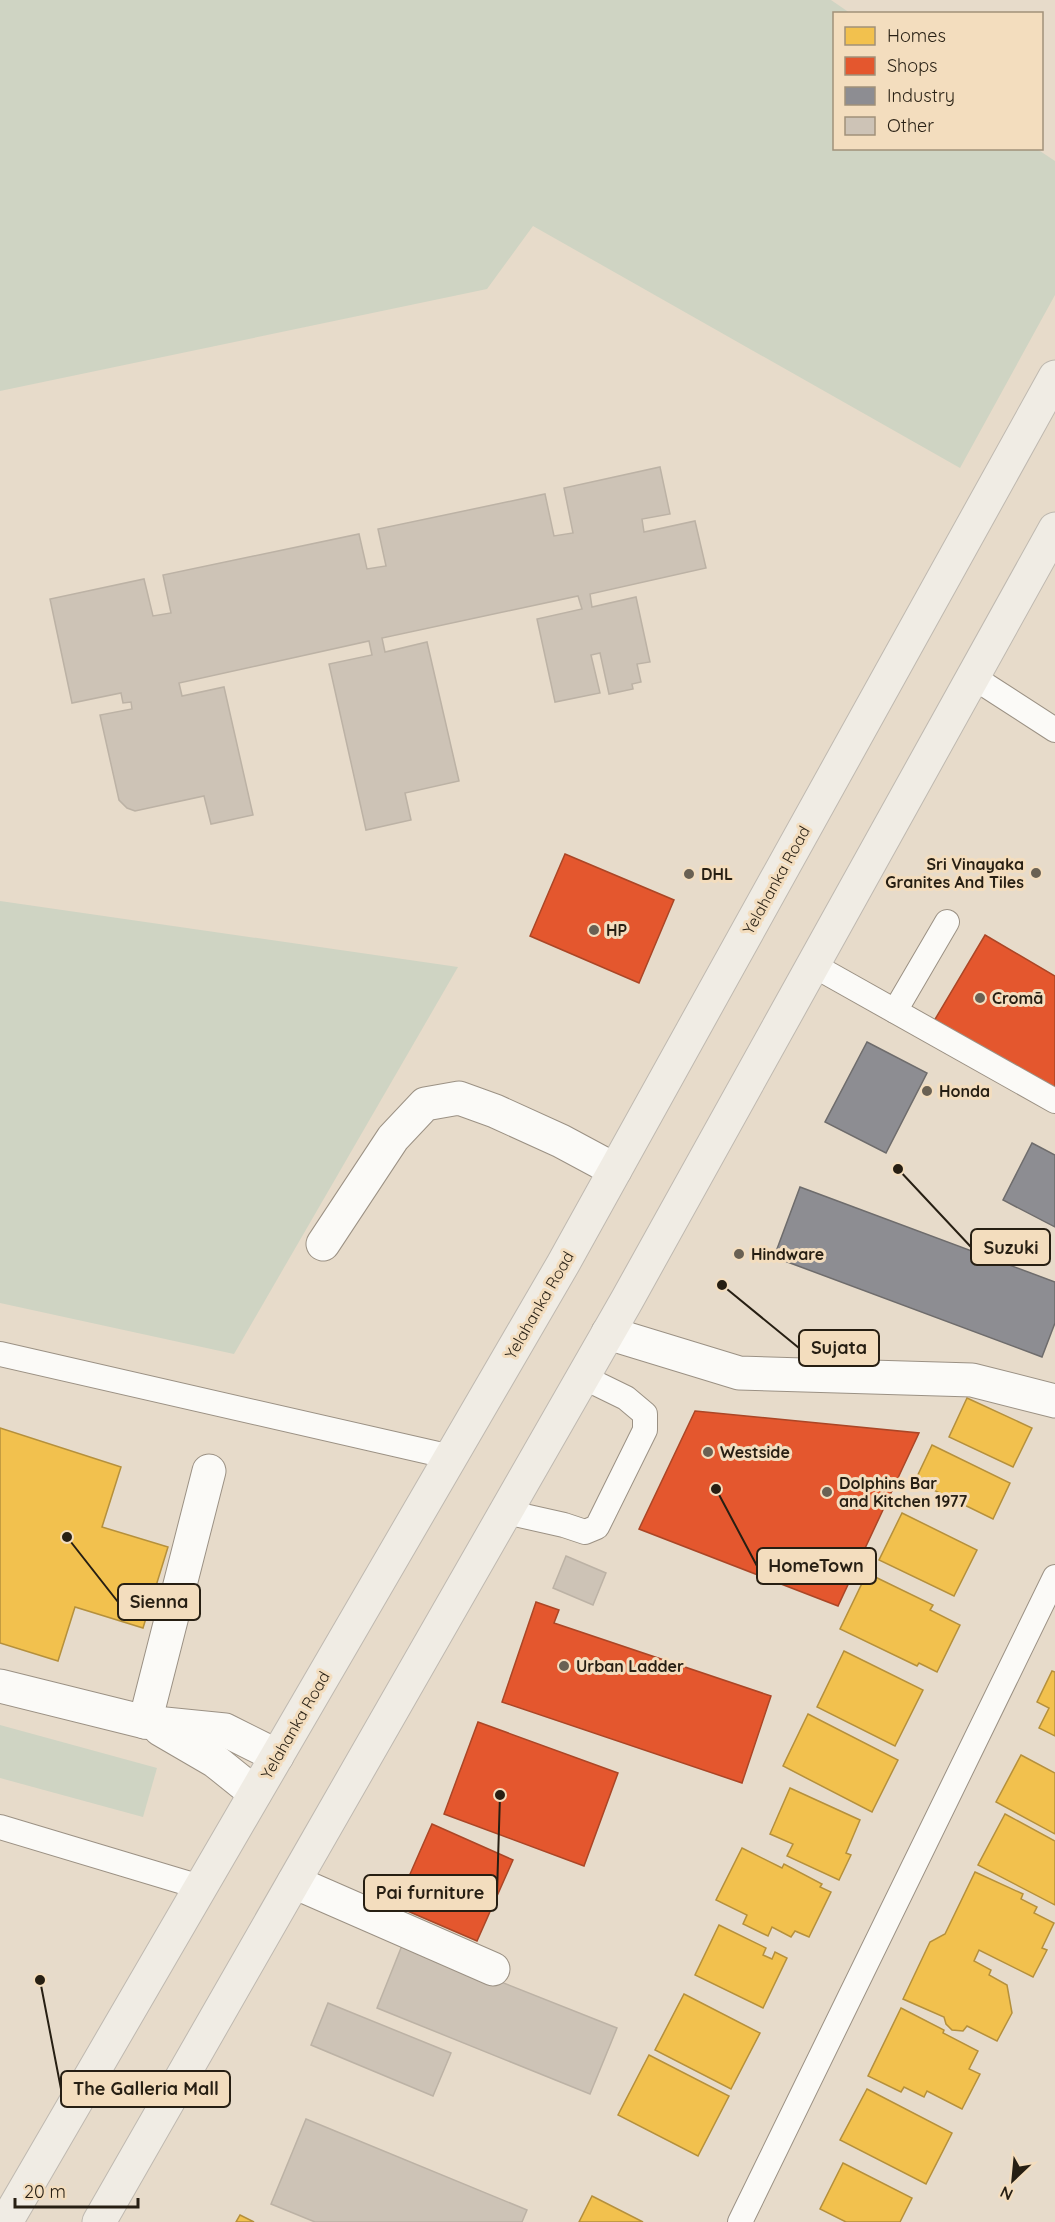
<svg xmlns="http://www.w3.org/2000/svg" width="1055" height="2222" font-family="Quicksand,sans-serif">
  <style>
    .green { fill: #cfd4c3 }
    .homes { fill: #f2c14e; stroke: #b5903c; stroke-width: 1.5 }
    .shops { fill: #e4572e; stroke: #ab4626; stroke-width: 1.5 }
    .industry { fill: #8d8d92; stroke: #6e6c6c; stroke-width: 1.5 }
    .building { fill: #cdc3b6; stroke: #bcb2a5; stroke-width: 1.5 }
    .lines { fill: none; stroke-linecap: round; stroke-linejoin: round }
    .lane-casing { stroke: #9b9184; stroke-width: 26 }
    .street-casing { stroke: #9b9184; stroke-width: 35 }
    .primary-casing { stroke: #bfb9b0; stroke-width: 35 }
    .lane { stroke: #fbfaf7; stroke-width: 24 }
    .street { stroke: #fbfaf7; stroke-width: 33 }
    .primary { stroke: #f0ece4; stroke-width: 33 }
    .poi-dot { fill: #6a6153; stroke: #f3ddbe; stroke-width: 2 }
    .labels { text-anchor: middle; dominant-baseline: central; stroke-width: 6; stroke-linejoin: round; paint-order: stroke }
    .poi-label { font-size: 16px; font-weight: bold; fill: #271f13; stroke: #f3ddbe; text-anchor: start }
    .street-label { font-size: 16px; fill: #271f13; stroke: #f3ddbe }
    .leader { fill: none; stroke: #271f13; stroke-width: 2 }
    .callout-dot { fill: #271f13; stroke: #f3ddbe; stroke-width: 2 }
    .callout { fill: #f3ddbe; stroke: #271f13; stroke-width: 2 }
    .callout-label { font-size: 18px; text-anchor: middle; font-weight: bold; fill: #271f13 }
  </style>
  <rect width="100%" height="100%" fill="#e7dbca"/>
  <g class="green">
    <path d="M 0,0 L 831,0 L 850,13 L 834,14 L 834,148 L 1037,149 L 1055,161 L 1055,295 L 960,468 L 533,226 L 487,289 L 0,391 Z"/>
    <path d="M 0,901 L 458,967 L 234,1354 L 0,1303 Z"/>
    <path d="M 0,1725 L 157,1768 L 143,1817 L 0,1778 Z"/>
  </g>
  <g class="homes">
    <path d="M 967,1398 L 1032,1428 L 1013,1467 L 949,1437 Z"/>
    <path d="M 0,1428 L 121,1467 L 102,1527 L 168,1547 L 143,1628 L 75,1607 L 58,1661 L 0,1643 Z"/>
    <path d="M 932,1445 L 1010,1483 L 993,1519 L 915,1481 Z"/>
    <path d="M 902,1513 L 977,1550 L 954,1596 L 879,1560 Z"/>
    <path d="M 867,1573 L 933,1605 L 930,1610 L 960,1625 L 937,1672 L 919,1663 L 917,1666 L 840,1629 Z"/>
    <path d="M 844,1651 L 923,1690 L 895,1746 L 817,1707 Z"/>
    <path d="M 1052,1671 L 1055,1672 L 1055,1736 L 1039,1728 L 1049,1708 L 1037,1702 Z"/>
    <path d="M 808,1714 L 898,1760 L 872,1812 L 783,1766 Z"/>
    <path d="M 1021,1755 L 1055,1773 L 1055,1834 L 996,1802 Z"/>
    <path d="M 790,1788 L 860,1820 L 846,1853 L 851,1855 L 839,1880 L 787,1856 L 793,1844 L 770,1834 Z"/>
    <path d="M 1005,1814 L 1055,1841 L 1055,1905 L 978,1865 Z"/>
    <path d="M 742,1848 L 782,1868 L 784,1864 L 822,1884 L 820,1887 L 831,1892 L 809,1937 L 795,1931 L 791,1937 L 772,1927 L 768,1936 L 743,1924 L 747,1915 L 716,1900 Z"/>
    <path d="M 975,1872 L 1023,1894 L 1021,1899 L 1037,1907 L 1034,1913 L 1054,1923 L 1042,1948 L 1047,1950 L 1033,1977 L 979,1950 L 974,1961 L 991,1970 L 989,1975 L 1007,1985 L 1012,2013 L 997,2041 L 967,2026 L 963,2031 L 952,2030 L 946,2024 L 944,2017 L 903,1999 L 930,1942 L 945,1934 Z"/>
    <path d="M 719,1925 L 766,1948 L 763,1955 L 772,1959 L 775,1952 L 787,1958 L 763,2008 L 695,1975 Z"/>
    <path d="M 684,1994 L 760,2033 L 731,2089 L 655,2050 Z"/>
    <path d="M 901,2008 L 944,2030 L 943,2033 L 978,2051 L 969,2069 L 980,2074 L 962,2109 L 927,2091 L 924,2097 L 904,2087 L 901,2092 L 868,2076 Z"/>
    <path d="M 649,2055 L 729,2096 L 698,2156 L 618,2115 Z"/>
    <path d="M 867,2089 L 952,2133 L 926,2184 L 840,2140 Z"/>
    <path d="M 843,2163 L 912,2198 L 900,2222 L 846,2222 L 820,2209 Z"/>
    <path d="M 592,2196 L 643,2222 L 579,2222 Z"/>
    <path d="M 240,2215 L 254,2222 L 236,2222 Z"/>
  </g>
  <g class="shops">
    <path d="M 565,854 L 674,900 L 639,983 L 530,936 Z"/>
    <path d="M 985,935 L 1055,976 L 1055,1092 L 934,1021 Z"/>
    <path d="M 695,1411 L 919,1433 L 838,1606 L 639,1529 Z"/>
    <path d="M 536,1602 L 559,1610 L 554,1623 L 771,1696 L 742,1783 L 502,1702 Z"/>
    <path d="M 478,1722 L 618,1773 L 584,1866 L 444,1814 Z"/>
    <path d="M 432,1824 L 513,1860 L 477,1941 L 396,1906 Z"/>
  </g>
  <g class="industry">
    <path d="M 867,1042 L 927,1073 L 886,1153 L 825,1122 Z"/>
    <path d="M 1032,1143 L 1055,1155 L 1055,1227 L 1003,1200 Z"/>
    <path d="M 800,1187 L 1055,1282 L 1055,1323 L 1042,1357 L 774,1257 Z"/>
  </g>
  <g class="building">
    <path d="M 660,467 L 670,514 L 642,519 L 644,532 L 695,521 L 706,568 L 590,594 L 592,607 L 636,597 L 650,662 L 637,664 L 641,682 L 632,684 L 633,689 L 609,694 L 600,653 L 591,655 L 600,693 L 555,702 L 537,619 L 582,609 L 578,596 L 382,638 L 385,652 L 427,642 L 459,781 L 405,793 L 411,820 L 366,830 L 329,664 L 372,655 L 369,641 L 179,683 L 182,696 L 224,687 L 253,815 L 211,824 L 204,796 L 135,811 L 127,808 L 119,800 L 100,715 L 132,709 L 131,702 L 123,703 L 121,693 L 72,703 L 50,599 L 144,579 L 153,616 L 171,613 L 163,575 L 359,534 L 367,569 L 386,566 L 378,529 L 545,494 L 554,536 L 573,533 L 564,488 Z"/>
    <path d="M 566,1556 L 606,1573 L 593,1605 L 553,1588 Z"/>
    <path d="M 403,1943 L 617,2028 L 590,2094 L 377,2008 Z"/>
    <path d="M 328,2003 L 451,2053 L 433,2096 L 311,2045 Z"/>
    <path d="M 306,2119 L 527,2210 L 522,2222 L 315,2222 L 271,2204 Z"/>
  </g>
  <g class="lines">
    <defs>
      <g id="lane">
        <path d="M 973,677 L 1055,730"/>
        <path d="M 813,965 L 1055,1101"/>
        <path d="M 895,1011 L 947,922"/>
        <path d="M 0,1354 L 451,1457"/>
        <path d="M 506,1512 L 564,1525 L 585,1532 L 597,1527 L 645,1430 L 645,1414 L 626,1398 L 583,1377"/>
        <path d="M 0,1827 L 200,1887"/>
        <path d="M 740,2222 L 1055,1577"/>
      </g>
      <g id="street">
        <path d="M 323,1244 L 393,1138 L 425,1104 L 459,1098 L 495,1111 L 561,1141 L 615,1170"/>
        <path d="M 608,1333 L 739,1373 L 972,1380 L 1055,1401"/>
        <path d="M 0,1686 L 145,1722 L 225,1730 L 277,1756"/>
        <path d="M 145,1722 L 209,1471"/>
        <path d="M 160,1729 L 215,1761 L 255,1793"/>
        <path d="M 294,1882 L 493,1969"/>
      </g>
      <g id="primary">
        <path d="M 6,2222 L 563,1264 L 1055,377"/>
        <path d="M 99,2222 L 627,1300 L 1055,529"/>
      </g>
    </defs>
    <use href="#lane" class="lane-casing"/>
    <use href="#street" class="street-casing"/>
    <use href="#primary" class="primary-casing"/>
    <use href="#lane" class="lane"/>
    <use href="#street" class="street"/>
    <use href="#primary" class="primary"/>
  </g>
  <g class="poi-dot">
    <circle cx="1036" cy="873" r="6"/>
    <circle cx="689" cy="874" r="6"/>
    <circle cx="594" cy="930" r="6"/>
    <circle cx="980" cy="998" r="6"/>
    <circle cx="927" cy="1091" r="6"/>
    <circle cx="739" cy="1254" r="6"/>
    <circle cx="708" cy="1452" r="6"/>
    <circle cx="827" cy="1492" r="6"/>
    <circle cx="564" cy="1666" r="6"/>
  </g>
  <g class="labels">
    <g class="poi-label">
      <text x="1024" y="864" text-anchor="end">Sri Vinayaka<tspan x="1024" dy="18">Granites And Tiles</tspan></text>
      <text x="701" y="874">DHL</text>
      <text x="606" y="930">HP</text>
      <text x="992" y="998">Cromā</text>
      <text x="939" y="1091">Honda</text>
      <text x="751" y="1254">Hindware</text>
      <text x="720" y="1452">Westside</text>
      <text x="839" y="1483">Dolphins Bar<tspan x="839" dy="18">and Kitchen 1977</tspan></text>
      <text x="576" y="1666">Urban Ladder</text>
    </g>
    <g class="street-label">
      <text transform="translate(776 880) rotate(-61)">Yelahanka Road</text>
      <text transform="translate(539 1305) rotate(-60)">Yelahanka Road</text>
      <text transform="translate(295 1725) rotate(-60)">Yelahanka Road</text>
    </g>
  </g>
  <path class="leader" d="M898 1169L971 1247M722 1285L799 1348M716 1489L757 1566M67 1537L118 1602M500 1795L497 1893M40 1980L61 2089"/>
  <g class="callout-dot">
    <circle cx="898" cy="1169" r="6"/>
    <circle cx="722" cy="1285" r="6"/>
    <circle cx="716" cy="1489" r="6"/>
    <circle cx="67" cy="1537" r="6"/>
    <circle cx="500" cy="1795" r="6"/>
    <circle cx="40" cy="1980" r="6"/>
  </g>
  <g class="callout">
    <rect x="971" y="1229" width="79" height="36" rx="6"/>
    <rect x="799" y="1330" width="80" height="36" rx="6"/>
    <rect x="757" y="1548" width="119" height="36" rx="6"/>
    <rect x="118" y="1584" width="82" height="36" rx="6"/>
    <rect x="364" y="1875" width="133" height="36" rx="6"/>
    <rect x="61" y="2071" width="169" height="36" rx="6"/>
  </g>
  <g class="callout-label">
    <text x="1011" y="1254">Suzuki</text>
    <text x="839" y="1354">Sujata</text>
    <text x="816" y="1572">HomeTown</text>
    <text x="159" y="1608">Sienna</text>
    <text x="430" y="1899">Pai furniture</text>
    <text x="146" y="2095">The Galleria Mall</text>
  </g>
  <rect x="833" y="12" width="210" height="138" fill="#f3ddbe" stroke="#a1917a" stroke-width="1.5"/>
  <rect x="845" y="27" width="30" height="18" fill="#f2c14e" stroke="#a1917a" stroke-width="1.5"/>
  <text x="887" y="42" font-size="18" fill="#271f13">Homes</text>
  <rect x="845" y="57" width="30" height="18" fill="#e4572e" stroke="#a1917a" stroke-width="1.5"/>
  <text x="887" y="72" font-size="18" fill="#271f13">Shops</text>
  <rect x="845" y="87" width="30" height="18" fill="#8d8d92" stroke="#a1917a" stroke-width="1.5"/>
  <text x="887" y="102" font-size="18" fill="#271f13">Industry</text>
  <rect x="845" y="117" width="30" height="18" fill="#cdc3b6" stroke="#a1917a" stroke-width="1.5"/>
  <text x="887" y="132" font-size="18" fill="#271f13">Other</text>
  <g transform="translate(1013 2180) rotate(206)" stroke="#f3ddbe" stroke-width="4.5" paint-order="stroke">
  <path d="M0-4.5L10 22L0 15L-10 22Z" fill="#271f13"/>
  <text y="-9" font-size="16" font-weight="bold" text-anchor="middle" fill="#271f13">N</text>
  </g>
  <path d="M15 2198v9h123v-9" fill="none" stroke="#271f13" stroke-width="3"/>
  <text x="24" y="2198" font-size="18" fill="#271f13" stroke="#f3ddbe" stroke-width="4.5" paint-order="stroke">20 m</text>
</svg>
